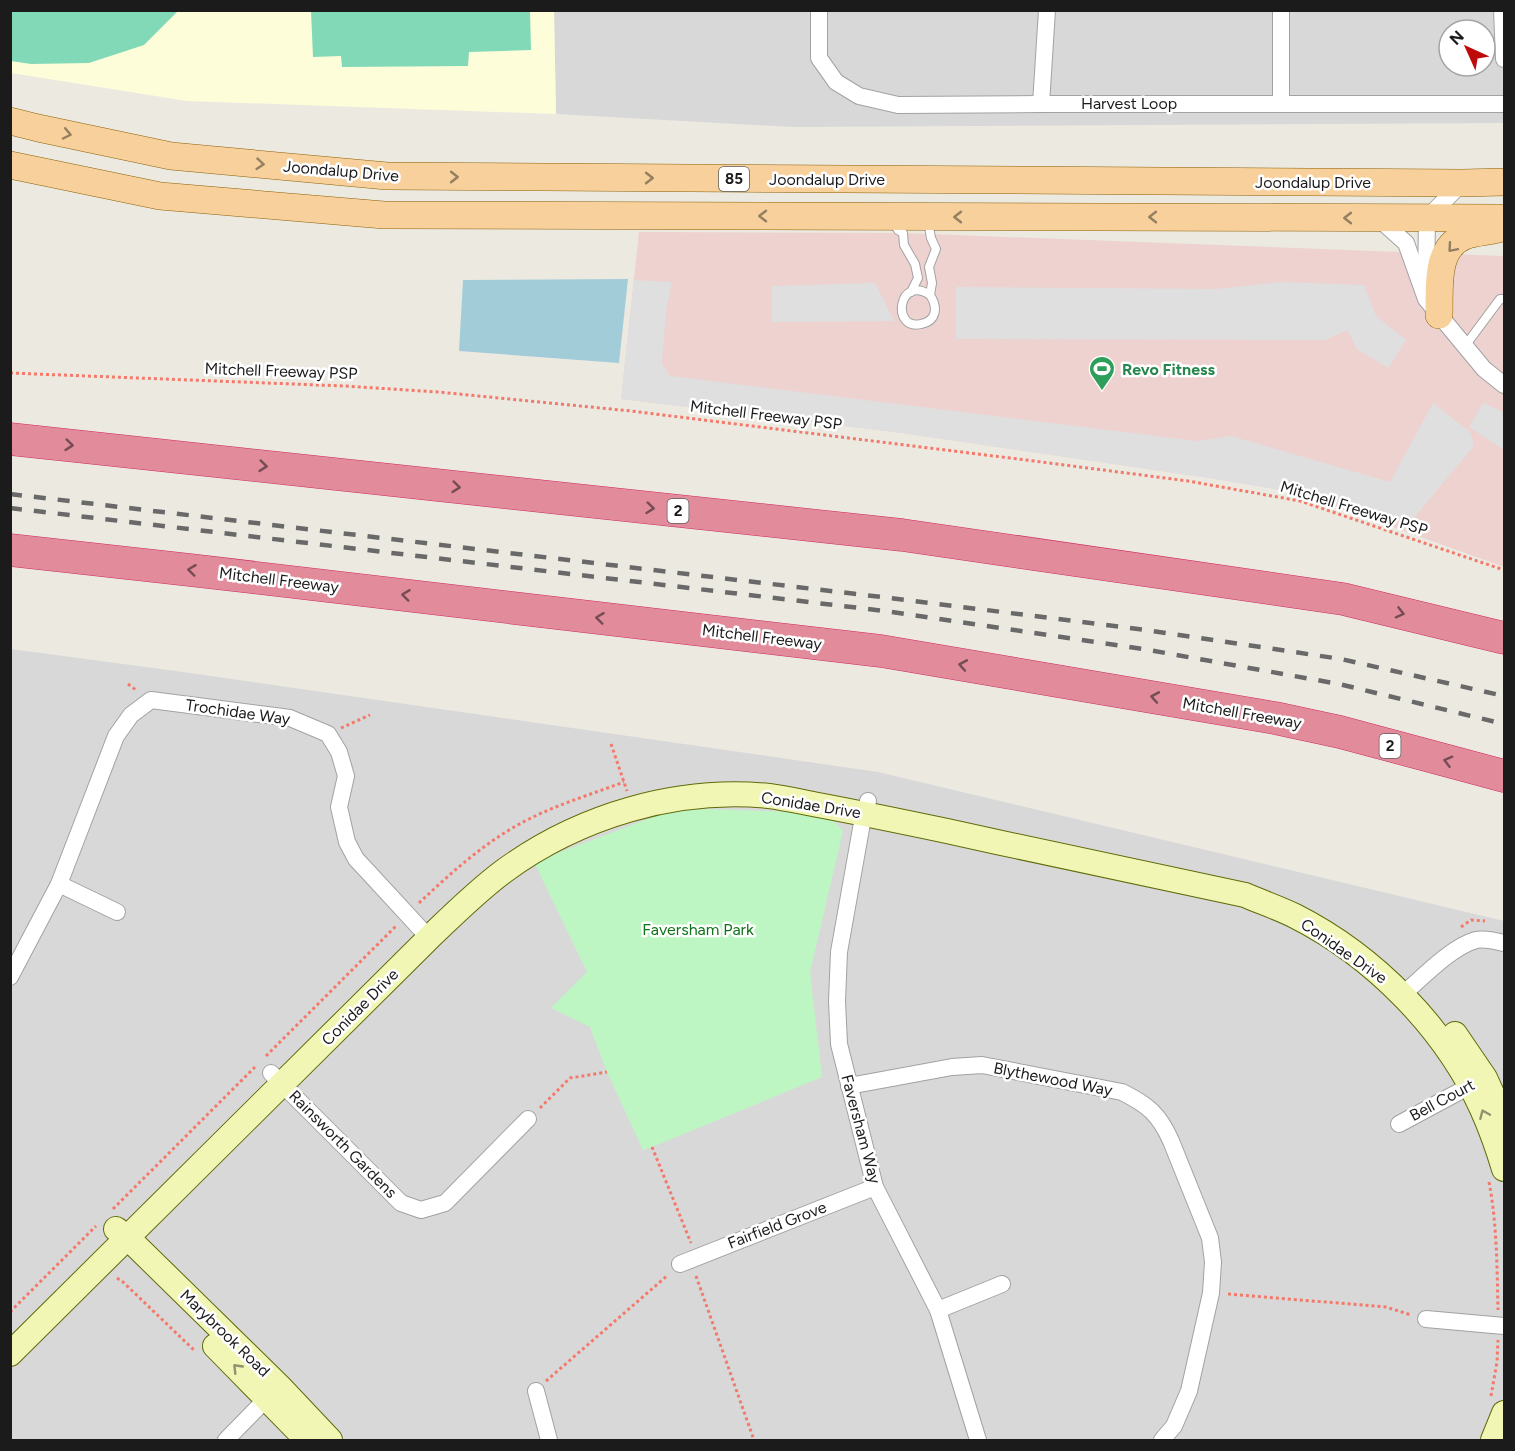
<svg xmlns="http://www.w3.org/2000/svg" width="1515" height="1451" font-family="Figtree,sans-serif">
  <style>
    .residential { fill: #d9d8d8; fill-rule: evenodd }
    .commercial { fill: #edd2d0 }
    .education { fill: #fdfdd9 }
    .park { fill: #bef6c3 }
    .pitch { fill: #81d9b8 }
    .parking { fill: #dfdfdf }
    .water { fill: #a3ccd9 }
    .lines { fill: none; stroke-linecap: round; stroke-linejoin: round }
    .lane-casing { stroke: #a2a2a2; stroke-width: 10 }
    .street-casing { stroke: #a2a2a2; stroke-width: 18 }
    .secondary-casing { stroke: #606b09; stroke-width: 26 }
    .primary-casing { stroke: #8c6106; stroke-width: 28 }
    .highway-casing { stroke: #ce2b62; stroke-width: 33 }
    .path { stroke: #f37a6b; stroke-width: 3; stroke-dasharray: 3 3; stroke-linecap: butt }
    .lane { stroke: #fff; stroke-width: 8 }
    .street { stroke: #fff; stroke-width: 16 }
    .secondary { stroke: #f2f6b5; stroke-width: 24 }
    .primary { stroke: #f7d09b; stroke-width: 27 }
    .highway { stroke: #e28b9b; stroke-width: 32 }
    .rail { stroke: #696969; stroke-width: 4.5; stroke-dasharray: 12 12; stroke-linecap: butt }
    .oneway { stroke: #947f61 }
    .oneway2 { stroke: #754d55 }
    .oneway3 { stroke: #919370 }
    .labels { text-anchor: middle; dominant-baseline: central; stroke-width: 5; stroke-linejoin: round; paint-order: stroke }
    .shield { fill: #fff; stroke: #5f5f5f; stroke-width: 1.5 }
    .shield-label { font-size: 15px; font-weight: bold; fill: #1b1b1b }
    .street-label { font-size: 16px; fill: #1b1b1b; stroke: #fff }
    .leisure-label { font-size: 16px; font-weight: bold; fill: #27864d; stroke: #fff; text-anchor: start }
    .park-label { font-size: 16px; fill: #107318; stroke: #fff }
  </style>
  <rect width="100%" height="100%" fill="#ece9e1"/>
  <g class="residential">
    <path d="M 554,11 L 1504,11 L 1504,123 L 793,127 L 556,114 ZM 1449,30 L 1485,30 L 1485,66 L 1449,66 Z"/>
    <path d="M 11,649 L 183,672 L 878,772 L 1504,921 L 1504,1440 L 11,1440 Z"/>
  </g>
  <path class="commercial" d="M 639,232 L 903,233 L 1504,256 L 1504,567 L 1315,499 L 1287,491 L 1209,478 L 902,433 L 621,399 Z"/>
  <path class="education" d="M 10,11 L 554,11 L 556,114 L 187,101 L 11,73 Z"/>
  <path class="park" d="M 677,808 L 826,813 L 843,831 L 810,972 L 822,1077 L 652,1147 L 643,1150 L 607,1072 L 590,1027 L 551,1008 L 587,972 L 534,862 Z"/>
  <g class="pitch">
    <path d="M 10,11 L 11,10 L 178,11 L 144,45 L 89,63 L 31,64 L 11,61 Z"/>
    <path d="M 311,11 L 530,11 L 531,50 L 469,52 L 468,66 L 342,67 L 341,56 L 313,57 Z"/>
  </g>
  <g class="parking">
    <path d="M 634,280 L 672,282 L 666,310 L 662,364 L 670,376 L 1197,441 L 1231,436 L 1390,482 L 1433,403 L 1470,432 L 1474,446 L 1412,520 L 1287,491 L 1209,478 L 902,433 L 621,399 Z"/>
    <path d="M 1280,282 L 1364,285 L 1376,316 L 1406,340 L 1388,368 L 1357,349 L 1347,330 L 1325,340 L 956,339 L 956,287 L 1216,289 Z"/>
    <path d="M 875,283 L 894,321 L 772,322 L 772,286 Z"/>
    <path d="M 1483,403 L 1504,412 L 1504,450 L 1469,427 Z"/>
  </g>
  <path class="water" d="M 628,279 L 619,363 L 459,351 L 463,280 Z"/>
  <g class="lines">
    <defs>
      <g id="lane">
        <path d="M 892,221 L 898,230 L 903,233 L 904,245 L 915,264 L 918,278 L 911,292"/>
        <path d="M 928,221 L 931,238 L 936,249 L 929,267 L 932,283 L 930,295 C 938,307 937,321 921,324 C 891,331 898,274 930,295"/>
        <path d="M 1465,346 L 1500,299 L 1504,299"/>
      </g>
      <g id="street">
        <path d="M 819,10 L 819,58 L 836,82 L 859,96 L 898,105 L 1041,104 L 1504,104"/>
        <path d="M 1502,10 L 1504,59"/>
        <path d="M 1281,103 L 1281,10"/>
        <path d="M 1041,104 L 1047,10"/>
        <path d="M 1378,218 L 1406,243 L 1426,299 L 1484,369 L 1504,385"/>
        <path d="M 1426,286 L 1427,218 L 1462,183"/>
        <path d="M 868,801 L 862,823 L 839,952 L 837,1001 L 839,1044 L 875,1187 L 938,1310 L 978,1440"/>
        <path d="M 59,884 L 117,912"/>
        <path d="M 10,977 L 59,884 L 116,736 L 131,715 L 151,700 L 290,718 L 328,734 L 339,752 L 346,776 L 339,807 L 347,842 L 356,859 L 370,874 L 429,938"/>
        <path d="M 1402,995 C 1422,978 1451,947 1476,940 C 1485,938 1496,941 1504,943"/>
        <path d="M 271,1073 L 401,1203 L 421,1210 L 445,1203 L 528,1119"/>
        <path d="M 849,1086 L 952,1067 L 982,1065 L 1122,1092 C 1148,1105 1159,1114 1171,1141 L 1210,1238 L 1213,1262 L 1211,1293 L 1189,1391 L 1174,1426 L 1162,1440"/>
        <path d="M 1399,1124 L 1479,1081"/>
        <path d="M 680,1264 L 875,1187"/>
        <path d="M 938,1310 L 1002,1284"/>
        <path d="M 1426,1319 L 1504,1326"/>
        <path d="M 536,1391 L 549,1440"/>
        <path d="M 226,1440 L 274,1391"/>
      </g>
      <g id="secondary">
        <path d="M 1455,1034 L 1485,1078 L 1504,1120"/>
        <path d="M 116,1229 L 128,1238 L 279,1386 L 330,1440"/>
        <path d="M 215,1346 L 307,1440"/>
        <path d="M 10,1354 L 429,938 C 453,915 477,891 504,871 C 579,816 676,787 769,796 C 785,798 802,802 818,805 C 861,813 904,822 947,831 C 1046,853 1145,874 1245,895 C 1261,902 1279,908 1295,916 C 1374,956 1445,1028 1482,1109 C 1491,1129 1498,1149 1504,1169"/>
        <path d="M 1493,1440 L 1504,1413"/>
      </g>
      <g id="primary">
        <path d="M 10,121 L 38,128 L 171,156 L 387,176 L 1462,183 L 1504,182"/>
        <path d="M 10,165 L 160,196 L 384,215 L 1504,218"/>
        <path d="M 1439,315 C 1440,289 1434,248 1465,236 C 1476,232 1487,232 1498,229"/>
      </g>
      <g id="highway">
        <path d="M 10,439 L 902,535 L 1343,599 L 1504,638"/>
        <path d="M 10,550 L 190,570 L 881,651 L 1275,718 L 1340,732 L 1504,776"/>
      </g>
    </defs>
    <use href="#lane" class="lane-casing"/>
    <use href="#street" class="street-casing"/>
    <use href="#secondary" class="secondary-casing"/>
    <use href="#primary" class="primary-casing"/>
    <use href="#highway" class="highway-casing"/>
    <g class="path">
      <path d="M 10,373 L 344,386 L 438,392 L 631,411 L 1026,460 L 1188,481 L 1300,501 L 1504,570"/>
      <path d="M 128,684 L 136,690"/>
      <path d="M 341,728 L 370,715"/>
      <path d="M 611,744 L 627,791"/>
      <path d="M 419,903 C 452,872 487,840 529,819 C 559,804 592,794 624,782"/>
      <path d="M 1461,927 L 1471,920 L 1485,921"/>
      <path d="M 266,1056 L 397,925"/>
      <path d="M 540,1108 L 570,1078 L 607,1072"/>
      <path d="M 652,1147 L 691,1243"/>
      <path d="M 1489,1182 C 1497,1224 1497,1267 1498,1310"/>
      <path d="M 113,1209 L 255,1067"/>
      <path d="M 696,1276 L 754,1440"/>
      <path d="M 117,1278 L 123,1282 L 195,1351"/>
      <path d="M 1228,1294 L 1386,1307 L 1411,1315"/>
      <path d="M 10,1312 L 96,1226"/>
      <path d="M 546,1381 L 668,1275"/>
      <path d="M 1491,1396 L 1497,1362 L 1498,1340"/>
    </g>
    <use href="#lane" class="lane"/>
    <use href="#street" class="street"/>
    <use href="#secondary" class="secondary"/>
    <use href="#primary" class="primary"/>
    <use href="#highway" class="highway"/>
    <g class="rail">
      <path d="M 10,494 L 890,598 L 1146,630 L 1341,659 L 1504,696"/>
      <path d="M 10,508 L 885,611 L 1143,649 L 1339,684 L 1504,724"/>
    </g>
  </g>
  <defs><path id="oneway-chevron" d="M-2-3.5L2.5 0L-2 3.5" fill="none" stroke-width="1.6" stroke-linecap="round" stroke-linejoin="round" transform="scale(1.5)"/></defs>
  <g class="oneway">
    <use href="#oneway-chevron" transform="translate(67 134) rotate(12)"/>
    <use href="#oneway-chevron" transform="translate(260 164) rotate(5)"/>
    <use href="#oneway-chevron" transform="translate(454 177)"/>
    <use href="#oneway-chevron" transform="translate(649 178)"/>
    <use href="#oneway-chevron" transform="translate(763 216) rotate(-180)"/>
    <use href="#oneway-chevron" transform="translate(958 217) rotate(-180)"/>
    <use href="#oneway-chevron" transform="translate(1153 217) rotate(-180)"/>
    <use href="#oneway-chevron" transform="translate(1348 218) rotate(-180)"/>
    <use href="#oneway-chevron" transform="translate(1452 248) rotate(131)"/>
  </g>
  <g class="oneway2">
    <use href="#oneway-chevron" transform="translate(69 445) rotate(6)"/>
    <use href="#oneway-chevron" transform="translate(263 466) rotate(6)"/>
    <use href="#oneway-chevron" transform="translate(456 487) rotate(6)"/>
    <use href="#oneway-chevron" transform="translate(650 508) rotate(6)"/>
    <use href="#oneway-chevron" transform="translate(192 570) rotate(-173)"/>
    <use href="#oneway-chevron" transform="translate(406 595) rotate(-173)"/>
    <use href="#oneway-chevron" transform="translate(1400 613) rotate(14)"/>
    <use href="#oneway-chevron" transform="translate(600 618) rotate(-173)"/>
    <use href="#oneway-chevron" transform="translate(963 665) rotate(-170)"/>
    <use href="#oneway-chevron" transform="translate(1155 697) rotate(-170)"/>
    <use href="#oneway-chevron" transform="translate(1448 761) rotate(-165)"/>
  </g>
  <g class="oneway3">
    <use href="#oneway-chevron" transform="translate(1484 1114) rotate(-113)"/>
    <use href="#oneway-chevron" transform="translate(237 1368) rotate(-134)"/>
  </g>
  <defs>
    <symbol id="stadium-pin" viewBox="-11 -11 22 30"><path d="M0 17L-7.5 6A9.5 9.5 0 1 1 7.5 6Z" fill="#2e9e5b" stroke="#fff"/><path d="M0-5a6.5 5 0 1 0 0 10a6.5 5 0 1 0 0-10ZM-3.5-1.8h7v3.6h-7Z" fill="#fff"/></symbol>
  </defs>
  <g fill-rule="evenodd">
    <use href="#stadium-pin" x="1087" y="354" width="30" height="40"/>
  </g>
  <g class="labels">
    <g class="shield">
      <rect x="719" y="167" width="30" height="24" rx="4.5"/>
      <rect x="667.5" y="499" width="21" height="24" rx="4.5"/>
      <rect x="1379.5" y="734" width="21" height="24" rx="4.5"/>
    </g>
    <g class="shield-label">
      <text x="734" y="179">85</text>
      <text x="678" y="511">2</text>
      <text x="1390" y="746">2</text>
    </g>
    <g class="street-label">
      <text x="1129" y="103">Harvest Loop</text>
      <text transform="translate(341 171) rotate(5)">Joondalup Drive</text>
      <text x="827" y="179">Joondalup Drive</text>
      <text x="1313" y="182">Joondalup Drive</text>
      <text transform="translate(281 371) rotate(2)">Mitchell Freeway PSP</text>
      <text transform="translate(766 415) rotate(7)">Mitchell Freeway PSP</text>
      <text transform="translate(1354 508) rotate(17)">Mitchell Freeway PSP</text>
      <text transform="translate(279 580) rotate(7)">Mitchell Freeway</text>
      <text transform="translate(762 637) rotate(7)">Mitchell Freeway</text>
      <text transform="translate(238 712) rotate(8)">Trochidae Way</text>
      <text transform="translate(1242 713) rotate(10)">Mitchell Freeway</text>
      <text transform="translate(811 805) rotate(9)">Conidae Drive</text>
      <text transform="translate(1344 951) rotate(35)">Conidae Drive</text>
      <text transform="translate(360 1007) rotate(-45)">Conidae Drive</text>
      <text transform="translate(1053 1079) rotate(11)">Blythewood Way</text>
      <text transform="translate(1442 1100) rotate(-28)">Bell Court</text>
      <text transform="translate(861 1129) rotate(75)">Faversham Way</text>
      <text transform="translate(343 1144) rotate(45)">Rainsworth Gardens</text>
      <text transform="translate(777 1225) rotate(-21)">Fairfield Grove</text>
      <text transform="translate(225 1333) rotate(44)">Marybrook Road</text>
    </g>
    <g class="leisure-label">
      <text x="1122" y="369">Revo Fitness</text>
    </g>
    <g class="park-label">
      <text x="698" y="929">Faversham Park</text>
    </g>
  </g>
  <rect width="1515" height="1451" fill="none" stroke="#1b1b1b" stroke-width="24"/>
  <g transform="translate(1467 48) rotate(315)"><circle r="28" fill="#ffffff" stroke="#a4a4a4" stroke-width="1.5"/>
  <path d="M0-4.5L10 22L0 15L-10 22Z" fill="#be0a09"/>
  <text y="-9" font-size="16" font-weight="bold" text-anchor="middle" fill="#1b1b1b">N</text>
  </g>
</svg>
